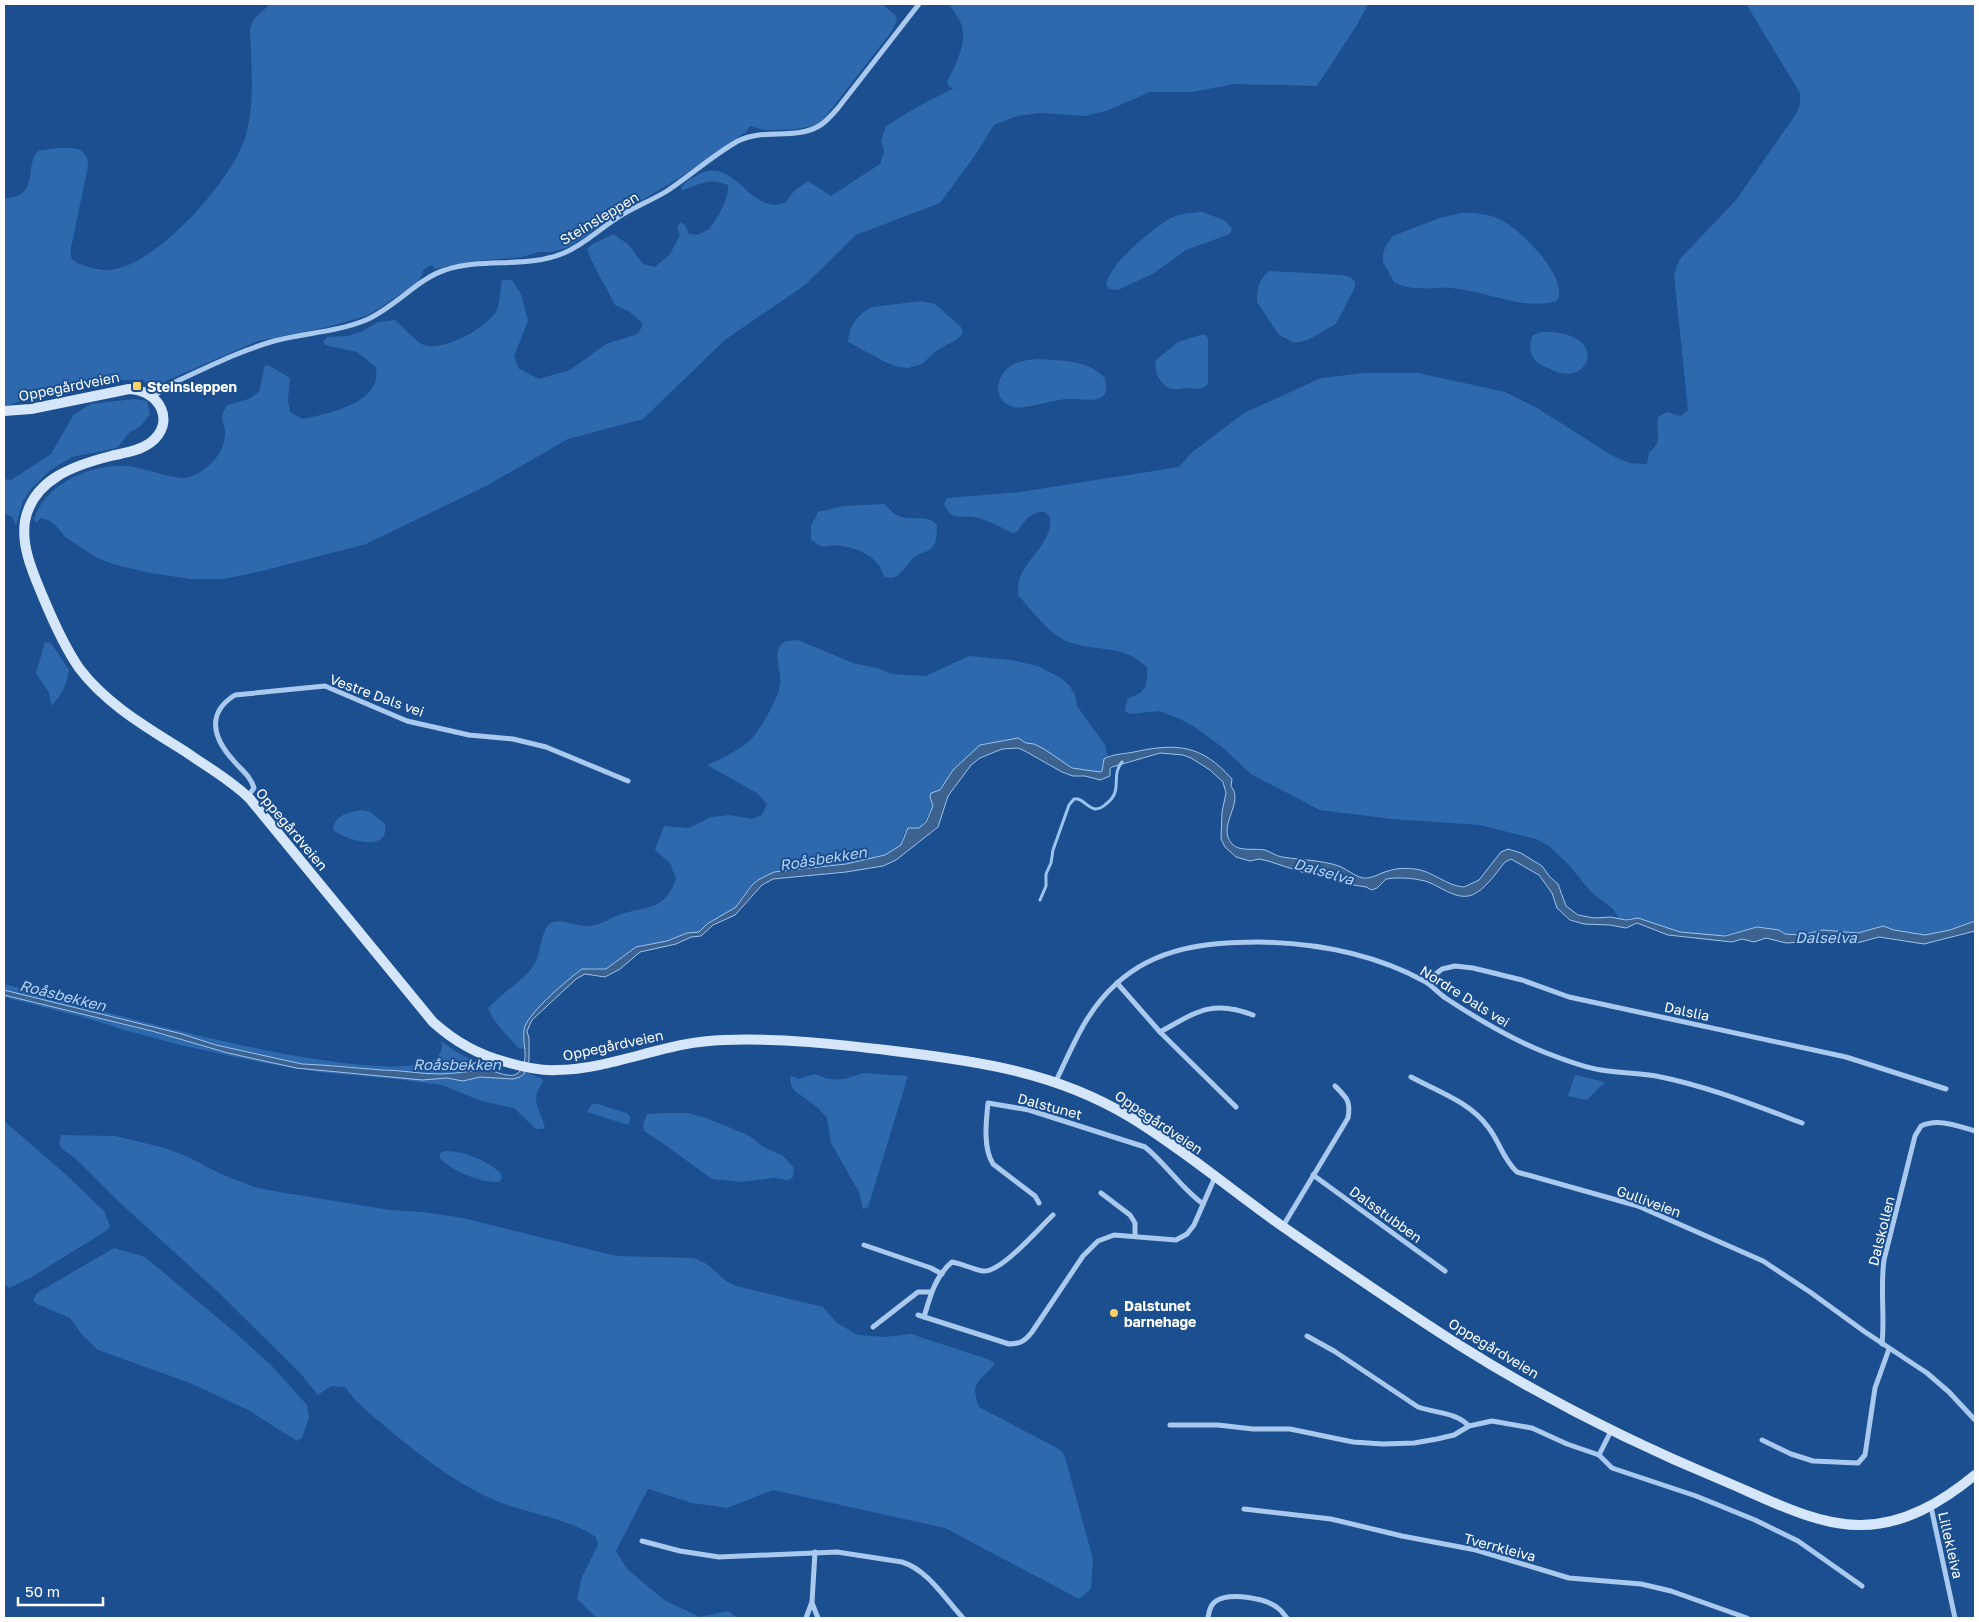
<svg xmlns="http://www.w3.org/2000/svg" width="1979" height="1622" font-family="'Golos Text',sans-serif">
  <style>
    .green { fill: #2e69ad }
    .water { fill: #3c6290; stroke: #9cc4f0 }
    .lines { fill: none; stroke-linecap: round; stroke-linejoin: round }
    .stream { stroke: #9cc4f0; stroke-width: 3 }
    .minor { stroke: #a9c9ee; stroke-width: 5 }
    .secondary { stroke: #d6e6fa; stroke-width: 10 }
    .poi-dot { fill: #ffd166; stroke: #1b4f8f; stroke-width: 2 }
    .labels { text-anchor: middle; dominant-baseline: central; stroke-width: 4; stroke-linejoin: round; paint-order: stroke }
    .street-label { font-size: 14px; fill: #fff; stroke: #1b4f8f }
    .poi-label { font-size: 14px; font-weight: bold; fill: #fff; stroke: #1b4f8f; text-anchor: start }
    .water-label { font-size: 15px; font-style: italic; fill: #b5d3f5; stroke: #1b4f8f }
  </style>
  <rect width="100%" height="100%" fill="#1b4f8f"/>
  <g class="green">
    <path d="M 270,4 L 882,4 L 895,15 L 897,20 L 892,31 L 826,116 L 817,125 L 797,129 L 765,130 L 750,126 L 746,132 L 679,178 L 639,202 L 616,212 L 588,235 L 566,248 L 552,252 L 539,252 L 522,257 L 466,262 L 435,269 L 431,265 L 423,270 L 422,275 L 418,282 L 380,308 L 366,316 L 328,327 L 258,341 L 159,384 L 148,386 L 143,380 C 97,378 47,391 4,407 L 4,198 C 43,198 22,161 40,150 C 58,149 89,140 88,166 L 71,248 C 69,260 74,262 85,266 C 91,268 100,270 107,270 C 154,269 229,183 244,141 C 256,106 251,65 250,28 L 254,19 Z"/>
    <path d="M 949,4 L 1368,4 L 1357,25 L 1317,86 L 1234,84 L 1192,92 L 1150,92 L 1106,111 L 1085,116 L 1040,113 L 1017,116 L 994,125 L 974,157 L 940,203 L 856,235 L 805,285 L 726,339 L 643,419 L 568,439 L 486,486 L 366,544 L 262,571 L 224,579 L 191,579 L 150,573 L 113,564 L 97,558 L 65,537 L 56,526 L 48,520 L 41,518 L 36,523 L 34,519 C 45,484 92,463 127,466 C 141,467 173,479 184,478 C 199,476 213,464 220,452 C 223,447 226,435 225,430 C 225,426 222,422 222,419 C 222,414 225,409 227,405 L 249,399 L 259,392 L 265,365 L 270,366 L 290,378 L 288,400 L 290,412 L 303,419 C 325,414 370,406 376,379 C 377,375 376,370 376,367 L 357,352 L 325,345 L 323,342 L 327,337 L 347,336 L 361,332 L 378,322 L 395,320 C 402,326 416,342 424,345 C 444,352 488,327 497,310 C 500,304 500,288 502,280 L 512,280 L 521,294 L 528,321 L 514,356 L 519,369 L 539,379 L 570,370 L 606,344 L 638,334 L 643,324 L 630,312 L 615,305 C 606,286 594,269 587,249 L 593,244 L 613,234 L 628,244 L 643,264 L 655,267 L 670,254 L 680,235 L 677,228 L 680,222 L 685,225 L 689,234 L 698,235 C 701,233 706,231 709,229 C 717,220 730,196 728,185 C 709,177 701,184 683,190 L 681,188 C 685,182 690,179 696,176 C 730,155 744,202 774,205 C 777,205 782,203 786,202 L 794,191 L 808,181 L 831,196 L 880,164 L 884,151 L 881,141 L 886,126 L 917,107 L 954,88 L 949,87 L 947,82 C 956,64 969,41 960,21 C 957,15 952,10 949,4 Z"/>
    <path d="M 1746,4 L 1975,4 L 1975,921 L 1950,930 L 1925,935 L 1894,930 L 1883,926 L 1858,933 L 1823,930 L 1801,935 L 1785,934 L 1779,930 L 1757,927 L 1719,936 L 1680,932 L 1638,918 L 1619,919 L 1613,909 L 1591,892 L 1569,865 L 1550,847 L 1536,839 L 1479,825 L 1392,819 L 1320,810 L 1251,774 L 1222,747 L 1193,726 L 1178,718 L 1159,711 L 1130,714 L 1125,711 C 1128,690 1132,701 1142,691 C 1148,686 1147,675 1147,667 C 1141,663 1134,656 1127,654 C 1106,646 1078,650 1059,637 C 1046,629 1029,607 1018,595 C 1018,589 1018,581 1021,575 C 1030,555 1053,541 1050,517 L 1045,512 C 1030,511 1025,521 1017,532 L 1012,533 C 1002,528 990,521 978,518 C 962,514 952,523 944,504 L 947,498 L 1020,492 L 1179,467 L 1191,453 L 1244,413 L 1321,378 L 1364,373 L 1418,373 L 1505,392 L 1537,408 L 1613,456 L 1629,463 L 1647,464 L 1649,452 C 1664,442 1655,433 1658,417 L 1667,412 L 1681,416 L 1688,410 L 1674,275 L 1679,260 L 1736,200 L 1796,114 L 1800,105 L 1800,93 Z"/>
    <path d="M 1202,212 L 1224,220 L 1232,228 L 1230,234 L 1186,250 L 1154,273 L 1118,290 L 1109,289 L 1106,285 C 1108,265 1153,228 1171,218 C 1181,213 1191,213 1202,212 Z"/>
    <path d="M 1460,213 C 1474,213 1488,213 1501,220 C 1520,229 1570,278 1557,301 C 1522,311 1486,291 1452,288 C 1435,287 1410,292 1394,282 L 1383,262 L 1383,255 L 1385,247 L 1393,236 L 1437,219 Z"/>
    <path d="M 1270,271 L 1343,275 L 1350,277 L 1355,282 L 1355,287 L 1336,324 L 1308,340 L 1294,343 L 1278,334 L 1257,302 C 1257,289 1258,279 1270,271 Z"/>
    <path d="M 921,301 L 935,304 L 961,327 L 963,333 L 957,339 L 936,351 L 922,364 L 908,368 L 898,367 L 887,363 L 848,342 C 849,325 858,314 872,307 Z"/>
    <path d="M 1541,332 C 1612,330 1591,389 1552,370 C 1547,367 1539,365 1535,360 C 1529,353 1529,343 1533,335 Z"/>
    <path d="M 1204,334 L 1208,338 L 1208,383 L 1206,386 C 1198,390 1194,389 1186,388 C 1182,388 1178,390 1173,389 C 1161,387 1153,371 1156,360 L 1178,342 Z"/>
    <path d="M 1038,359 C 1062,361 1087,359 1105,378 C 1106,384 1108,391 1103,396 C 1096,403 1078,398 1069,399 C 1055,399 1024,410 1013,407 C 993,401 995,378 1009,367 C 1017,361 1027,360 1038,359 Z"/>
    <path d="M 134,399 L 147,401 L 150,414 L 140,427 L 130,432 L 117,448 L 72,457 L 49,471 L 31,489 L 23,501 L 16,525 L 12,517 L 4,513 L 4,479 L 11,480 L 51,454 L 74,414 L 91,404 Z"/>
    <path d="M 884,504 C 889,508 893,514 899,516 C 913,522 926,513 937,525 C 937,533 937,543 931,549 C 927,552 920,553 916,556 C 905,563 901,582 885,577 C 882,573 881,567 877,563 C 866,549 838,542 822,547 L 811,540 L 811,526 L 818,512 L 843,506 Z"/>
    <path d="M 798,640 L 853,663 L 880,669 L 892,674 L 926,676 L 969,656 L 1011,660 L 1038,666 L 1061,678 L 1069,685 L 1075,695 L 1077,706 L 1105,745 L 1108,757 L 1103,761 L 1102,771 L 1100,772 L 1072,768 L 1044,749 L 1026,743 L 1020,739 L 986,743 L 953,770 L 941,788 L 930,799 L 933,806 L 921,827 L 911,828 L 904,833 L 901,845 L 885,855 L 846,864 L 793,870 L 774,872 L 766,876 L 751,885 L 736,907 L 730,912 L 712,921 L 699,932 L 692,932 L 667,941 L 636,947 L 606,969 L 590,968 L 579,971 L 547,999 L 530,1018 L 523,1037 L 525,1049 L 518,1048 C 507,1034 494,1024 488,1008 C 493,1004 497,999 502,995 C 514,984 527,978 535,963 C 541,953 541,926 553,922 C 563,919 576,926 587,926 C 600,926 608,919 619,915 C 647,905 665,912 676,878 L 670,863 L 655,850 L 664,826 L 689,828 L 711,817 L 730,815 L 752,819 L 762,815 L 767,804 L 757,793 L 707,765 C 721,759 736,752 748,742 C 759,733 778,699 780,685 C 782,672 773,657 780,646 C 784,640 791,641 798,640 Z"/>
    <path d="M 45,642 L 51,643 L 69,670 C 66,686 62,695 51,706 L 49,693 L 36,673 Z"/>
    <path d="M 363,810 L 370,812 L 385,824 C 390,854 345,840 333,830 C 333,815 351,811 363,810 Z"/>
    <path d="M 4,984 C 79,1004 379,1094 437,1058 L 442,1049 L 441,1041 L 458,1053 L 479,1063 L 478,1071 L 459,1074 L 435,1074 L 326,1066 C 316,1064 309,1065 301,1064 C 290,1062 279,1059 268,1058 L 4,990 Z"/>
    <path d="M 4,995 L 152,1031 L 228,1053 L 296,1068 L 314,1068 L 352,1074 L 435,1079 L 480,1077 L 513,1079 L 525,1072 L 541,1078 L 543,1081 L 537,1092 L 536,1102 L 545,1127 L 542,1129 L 536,1129 L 514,1108 L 481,1101 L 442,1085 L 396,1079 L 318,1072 L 259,1062 L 180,1045 L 124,1030 L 90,1019 L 4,997 Z"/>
    <path d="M 863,1073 L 908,1076 L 868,1207 L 863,1209 L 859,1192 L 831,1143 L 827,1118 L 817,1107 L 795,1091 L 791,1085 L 790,1078 L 792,1076 L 799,1079 L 815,1074 C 835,1083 843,1080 863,1073 Z"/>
    <path d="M 1575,1075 L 1605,1082 L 1587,1100 L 1568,1096 Z"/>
    <path d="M 592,1104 L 598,1104 L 626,1113 L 630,1116 L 630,1121 L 628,1125 L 587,1112 Z"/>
    <path d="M 667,1113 L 688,1113 L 706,1118 L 743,1133 L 751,1137 L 765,1148 L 782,1155 L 794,1168 L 793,1177 L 788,1180 L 774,1178 L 741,1182 L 712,1179 L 661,1142 L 644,1131 L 643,1124 L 647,1114 Z"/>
    <path d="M 4,1121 L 63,1172 L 104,1211 L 110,1226 L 106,1231 L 30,1278 L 9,1288 L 4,1283 Z"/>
    <path d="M 61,1135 L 115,1136 L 165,1148 L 186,1156 L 221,1174 L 254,1187 L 279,1192 L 390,1210 L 423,1212 L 463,1218 L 616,1256 L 694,1258 L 707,1264 L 726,1281 L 736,1286 L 823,1307 L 837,1323 L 858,1335 L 885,1337 L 911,1334 L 990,1360 L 995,1364 C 980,1382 969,1381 979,1407 L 1059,1449 L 1064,1454 L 1093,1559 L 1091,1589 L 1079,1599 L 945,1528 L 773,1490 L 727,1508 L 692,1503 L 648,1489 L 616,1551 L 627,1569 L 664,1600 L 700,1617 L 728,1611 L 737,1618 L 597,1618 L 577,1599 L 582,1577 L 598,1545 L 596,1537 C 567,1518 531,1514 499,1502 C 449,1481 407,1445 367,1411 L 356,1401 L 345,1387 L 331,1386 L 318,1395 L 301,1374 L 217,1291 L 118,1201 L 75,1158 L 62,1149 L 59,1144 Z"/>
    <path d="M 445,1151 C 464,1151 485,1160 500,1172 L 502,1178 L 499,1182 C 481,1183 451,1171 440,1158 L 440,1153 Z"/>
    <path d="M 114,1248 L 145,1257 L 231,1329 L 271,1365 L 307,1405 L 309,1417 L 302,1438 L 297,1441 L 248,1410 L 190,1383 L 98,1350 L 83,1336 L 70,1318 L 37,1304 L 33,1300 L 37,1293 Z"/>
  </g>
  <path class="water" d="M 1018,738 L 1026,743 L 1034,744 L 1044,749 L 1072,768 L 1100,772 L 1102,771 L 1104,759 C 1112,754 1124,754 1134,752 C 1176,743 1201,744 1232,779 L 1231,786 C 1245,803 1216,826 1232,844 C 1240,852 1254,848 1265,850 C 1271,852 1276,856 1282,857 C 1301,860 1321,860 1339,866 C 1347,869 1354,876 1363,878 C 1372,879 1380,873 1388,871 C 1397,868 1406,868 1415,869 C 1433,871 1446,886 1464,887 L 1479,880 L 1501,852 L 1508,849 L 1521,853 L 1542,866 L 1550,877 L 1558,884 L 1566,906 L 1578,915 L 1594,918 L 1610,917 L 1626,920 L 1638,918 L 1680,932 L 1725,936 L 1757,927 L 1779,930 L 1785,934 L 1801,935 L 1823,930 L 1858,933 L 1883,926 L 1894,930 L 1925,935 L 1950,930 L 1975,921 L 1975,931 L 1924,944 L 1879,937 L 1857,943 L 1834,940 L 1786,943 L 1766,938 L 1754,942 L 1742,939 L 1732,942 L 1668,935 L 1637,923 L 1626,928 L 1610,925 L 1584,924 L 1570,920 L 1557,908 L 1552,893 L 1539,875 L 1511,859 L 1505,862 C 1496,873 1485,890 1472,895 C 1456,901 1439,885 1425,881 C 1412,878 1399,877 1386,879 L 1377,888 L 1372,890 L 1366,887 L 1354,885 L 1331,874 L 1315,873 L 1308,874 L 1268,861 L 1259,859 L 1250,861 L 1236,857 L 1225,847 L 1221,839 L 1222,812 L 1226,793 L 1223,782 L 1210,770 L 1191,758 L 1183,755 L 1160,753 L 1112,767 L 1110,769 L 1110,776 L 1100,780 L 1085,776 L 1073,776 L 1062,772 L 1025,751 L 1018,748 L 1002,749 L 980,758 L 971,765 L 948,796 L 938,827 L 896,860 L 883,866 L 846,872 L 773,879 L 762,885 L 735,915 L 713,925 L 701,936 L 691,937 L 676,944 L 640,952 L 620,969 L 605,977 L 585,974 L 576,979 L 532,1020 L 527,1031 L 529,1038 L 529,1060 L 524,1074 L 520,1077 L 513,1079 L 480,1077 L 463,1081 L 447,1078 L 422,1080 L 296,1068 L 228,1053 L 152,1031 L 4,995 L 4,990 L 182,1034 L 216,1045 L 302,1064 C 328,1065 355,1068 382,1070 C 401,1070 420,1074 439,1074 C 454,1074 469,1071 484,1070 C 494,1069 509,1080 518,1073 C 532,1061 520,1040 525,1026 C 531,1011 568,979 582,969 L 606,969 L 636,947 L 667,941 L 687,933 L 699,932 L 707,924 L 736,907 L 752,885 L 758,880 L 774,872 L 846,864 L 885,855 L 901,845 L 908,828 L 919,828 L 926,822 L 933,806 L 930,797 L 931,793 L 940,790 L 953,770 L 980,745 Z"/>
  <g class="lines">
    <path class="stream" d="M 1040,900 L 1046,886 L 1046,874 L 1051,863 L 1053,850 L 1069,805 L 1074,799 L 1078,799 C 1084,801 1089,808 1095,809 C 1099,809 1103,807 1106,804 C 1124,791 1110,776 1122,762"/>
    <g class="minor">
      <path d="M 154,397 L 164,388 L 173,383 C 206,368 239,351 274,341 C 304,333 337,332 366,320 C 394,308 419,278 445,270 C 483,257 526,269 564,253 C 584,245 599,229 617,218 C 633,207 651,201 667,191 C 691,175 713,155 738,141 C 763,128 795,140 819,126 C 826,122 832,115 838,108 L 919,4"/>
      <path d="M 248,796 L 254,788 C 250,775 241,770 233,760 C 213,738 206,713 235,695 L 325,686 L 407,721 L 469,735 L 513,739 L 546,747 L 628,781"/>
      <path d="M 1426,982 L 1442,969 L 1455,966 L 1473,968 L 1522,980 L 1569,997 L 1846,1057 L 1946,1089"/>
      <path d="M 1117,983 L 1160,1032 L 1236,1107"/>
      <path d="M 1160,1032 C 1196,1012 1212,999 1253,1015"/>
      <path d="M 1411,1077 C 1437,1091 1470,1102 1488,1127 C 1500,1142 1502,1158 1517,1172 L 1638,1206 L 1763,1261 L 1810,1292 L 1865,1332 L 1927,1373 L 1949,1392 L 1975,1420"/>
      <path d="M 1056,1081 C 1073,1046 1086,1011 1116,984 C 1156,947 1208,942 1259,942 C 1317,943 1372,953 1424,981 C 1432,985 1439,994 1447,999 C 1479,1020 1509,1038 1544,1052 C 1562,1059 1582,1067 1601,1070 C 1619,1073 1638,1073 1656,1076 C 1707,1086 1754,1105 1802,1123"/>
      <path d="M 1313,1175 L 1445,1271"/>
      <path d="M 1101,1193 L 1130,1215 L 1135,1223 L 1135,1236"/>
      <path d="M 1039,1203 L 1035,1196 L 993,1164 C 983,1148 986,1122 988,1103 L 1029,1110 L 1145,1147 C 1166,1164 1181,1188 1203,1204"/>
      <path d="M 1283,1226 L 1348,1118 C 1351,1101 1347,1098 1335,1086"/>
      <path d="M 864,1245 L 931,1268 L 942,1274"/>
      <path d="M 918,1315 L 1009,1344 C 1020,1344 1025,1341 1032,1332 L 1083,1256 L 1098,1241 L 1114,1235 L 1176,1240 L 1187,1234 L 1194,1225 L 1215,1177"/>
      <path d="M 924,1317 C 930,1297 935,1276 952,1262 C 963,1264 972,1269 983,1271 C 1001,1273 1039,1228 1053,1215"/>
      <path d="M 873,1327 L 918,1292 L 931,1292"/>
      <path d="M 1307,1336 L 1334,1351 L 1418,1407 C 1435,1413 1456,1412 1469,1426"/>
      <path d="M 1882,1344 C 1885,1316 1880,1288 1884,1260 L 1915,1136 L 1921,1126 C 1939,1118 1957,1126 1975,1131"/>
      <path d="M 1170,1425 L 1218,1425 L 1253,1429 L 1290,1429 L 1353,1442 L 1383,1444 L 1414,1443 L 1437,1439 L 1454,1435 L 1469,1426 L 1492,1421 L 1532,1428 L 1567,1444 L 1599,1455 L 1612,1429"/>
      <path d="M 1762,1440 L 1791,1454 L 1813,1461 L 1858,1463 L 1865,1455 L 1875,1388 L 1889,1349"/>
      <path d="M 1599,1455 L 1612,1468 L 1696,1496 L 1755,1520 L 1798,1541 L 1862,1586"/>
      <path d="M 1931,1507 L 1955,1618"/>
      <path d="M 1244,1509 L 1331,1519 L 1402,1536 L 1476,1550 L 1569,1578 L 1641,1584 L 1671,1591 L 1747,1618"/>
      <path d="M 642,1541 L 680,1551 L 719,1557 L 837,1552 L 902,1562 C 928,1570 945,1599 963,1618"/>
      <path d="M 812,1603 L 818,1618"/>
      <path d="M 806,1618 L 812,1602 L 815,1552"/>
      <path d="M 1208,1618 C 1209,1612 1210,1605 1216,1601 C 1230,1592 1267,1598 1279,1609 C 1282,1611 1284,1615 1287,1618"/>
    </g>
    <path class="secondary" d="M 4,411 L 31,409 L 129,389 C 160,390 177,423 150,443 C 139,451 124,453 111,456 C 75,465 33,479 25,521 C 21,547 33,573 43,597 C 53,621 64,646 79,668 C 107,705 148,728 186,752 C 207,767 231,780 250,799 L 433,1022 C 454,1041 478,1055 506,1062 C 523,1067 540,1071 557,1070 C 614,1069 667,1041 724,1040 C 781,1038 837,1044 894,1051 C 977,1061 1056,1072 1130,1117 C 1183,1149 1231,1190 1282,1226 C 1340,1266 1399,1307 1459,1345 C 1540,1396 1634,1444 1724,1481 C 1765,1498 1816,1526 1861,1525 C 1904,1525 1942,1502 1975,1475"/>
  </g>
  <g class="poi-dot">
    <rect x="132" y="381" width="10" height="10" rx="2.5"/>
    <circle cx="1114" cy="1313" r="5"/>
  </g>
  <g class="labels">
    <g class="street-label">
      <text transform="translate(599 218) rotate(-31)">Steinsleppen</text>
      <text transform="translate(69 386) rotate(-11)">Oppegårdveien</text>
      <text transform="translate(377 695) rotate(20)">Vestre Dals vei</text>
      <text transform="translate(292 829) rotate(50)">Oppegårdveien</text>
      <text transform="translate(1465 996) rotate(32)">Nordre Dals vei</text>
      <text transform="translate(1687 1011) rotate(12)">Dalslia</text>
      <text transform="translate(613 1045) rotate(-12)">Oppegårdveien</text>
      <text transform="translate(1050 1106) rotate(15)">Dalstunet</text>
      <text transform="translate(1159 1122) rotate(34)">Oppegårdveien</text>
      <text transform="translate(1649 1201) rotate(20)">Gulliveien</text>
      <text transform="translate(1386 1214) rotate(36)">Dalsstubben</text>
      <text transform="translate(1881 1231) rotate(-76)">Dalskollen</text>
      <text transform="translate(1494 1348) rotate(31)">Oppegårdveien</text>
      <text transform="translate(1951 1545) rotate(77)">Lillekleiva</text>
      <text transform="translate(1500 1547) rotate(15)">Tverrkleiva</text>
    </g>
    <g class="poi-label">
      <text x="147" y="386">Steinsleppen</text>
      <text x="1124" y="1305">Dalstunet<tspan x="1124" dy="16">barnehage</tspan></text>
    </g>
    <g class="water-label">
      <text transform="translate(823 858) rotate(-9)">Roåsbekken</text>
      <text transform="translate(1324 871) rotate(16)">Dalselva</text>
      <text x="1826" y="937">Dalselva</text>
      <text transform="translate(63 995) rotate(14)">Roåsbekken</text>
      <text x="457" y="1064">Roåsbekken</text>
    </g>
  </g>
  <rect width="1979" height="1622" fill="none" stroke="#ffffff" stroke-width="10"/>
  <path d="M18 1597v8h85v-8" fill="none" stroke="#ffffff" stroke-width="2.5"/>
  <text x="25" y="1597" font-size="15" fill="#ffffff" stroke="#1b4f8f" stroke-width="4" paint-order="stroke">50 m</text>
</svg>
